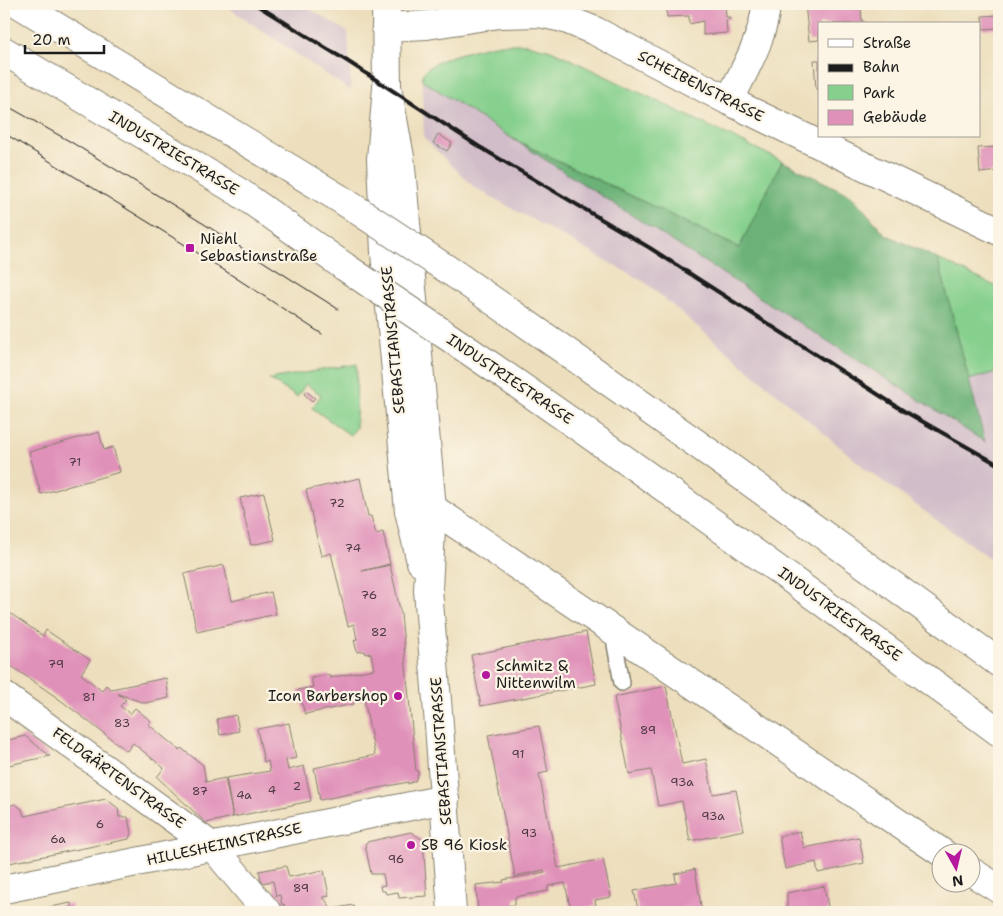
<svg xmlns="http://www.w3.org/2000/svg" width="1003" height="916" font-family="'Shantell Sans',sans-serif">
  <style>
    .industrial { fill: #d1bdc9 }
    .green { fill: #86d08d; stroke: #517654 }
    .forest { fill: #6cb278; stroke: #44674a }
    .building { fill: #e091b9 }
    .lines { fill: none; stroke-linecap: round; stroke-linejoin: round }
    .lane-casing { stroke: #847e6c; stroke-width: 18 }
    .street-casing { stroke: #847e6c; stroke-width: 30 }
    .secondary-casing { stroke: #847e6c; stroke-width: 30 }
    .highway-casing { stroke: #847e6c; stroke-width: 30 }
    .lane { stroke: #fff; stroke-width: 15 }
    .street { stroke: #fff; stroke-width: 28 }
    .secondary { stroke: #fff; stroke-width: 28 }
    .highway { stroke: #fff; stroke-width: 28 }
    .tram { stroke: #1c1c1c; stroke-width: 1 }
    .rail { stroke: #1c1c1c; stroke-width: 4 }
    .highway-bridge-casing { stroke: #847e6c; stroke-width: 30; stroke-linecap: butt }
    .highway-bridge { stroke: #fff; stroke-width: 28 }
    .poi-dot { fill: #b5179e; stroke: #fcf5e5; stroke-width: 2 }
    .labels { text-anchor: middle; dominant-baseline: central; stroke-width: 4.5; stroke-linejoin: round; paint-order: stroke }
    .number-label { font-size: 12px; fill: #4d3943 }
    .street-label { font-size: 15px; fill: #1c1c1c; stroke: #fcf5e5 }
    .poi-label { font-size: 15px; fill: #1c1c1c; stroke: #fcf5e5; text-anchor: start }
  </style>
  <rect width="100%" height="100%" fill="#fcf5e5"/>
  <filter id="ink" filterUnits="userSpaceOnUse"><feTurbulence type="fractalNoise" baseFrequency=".02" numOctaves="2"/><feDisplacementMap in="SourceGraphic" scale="10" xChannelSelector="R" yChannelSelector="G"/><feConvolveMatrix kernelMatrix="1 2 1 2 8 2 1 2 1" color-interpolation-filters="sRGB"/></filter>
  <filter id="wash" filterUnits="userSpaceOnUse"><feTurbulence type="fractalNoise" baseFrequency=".0096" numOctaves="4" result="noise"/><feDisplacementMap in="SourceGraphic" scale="20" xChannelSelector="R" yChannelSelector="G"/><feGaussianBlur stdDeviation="1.12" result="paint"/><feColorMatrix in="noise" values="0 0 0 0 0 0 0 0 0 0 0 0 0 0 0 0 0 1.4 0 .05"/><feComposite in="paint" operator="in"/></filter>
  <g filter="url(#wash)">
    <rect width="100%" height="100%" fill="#eddfbd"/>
    <g class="industrial">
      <path d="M 223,4 L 302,4 L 348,32 L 351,91 Z"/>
      <path d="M 422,80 L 985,441 L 938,259 L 999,288 L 999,565 L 866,469 L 646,283 L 474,187 L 424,138 Z"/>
    </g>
    <g class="green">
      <path d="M 500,44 L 527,44 L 551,50 L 782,161 L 740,248 L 513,139 L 422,80 C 423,75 423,72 427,69 C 439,57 483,47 500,44 Z"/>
      <path d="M 938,259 L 999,288 L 999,371 L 969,380 Z"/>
      <path d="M 357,364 L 356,428 L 350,435 L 312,408 L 321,395 L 306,384 L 297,397 L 269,379 Z"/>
    </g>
    <path class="forest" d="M 513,139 L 739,248 L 782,161 L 852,196 L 885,234 L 938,259 L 985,442 Z"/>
    <g id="blocks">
      <g class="building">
        <path d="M 666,4 L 725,4 L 726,17 L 730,17 L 730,19 L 726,20 L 727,33 L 703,35 L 703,21 L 689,24 L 689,16 L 667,17 Z"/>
        <path d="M 805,4 L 863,4 L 863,6 L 861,6 L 862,22 L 865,22 L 865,24 L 819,24 L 819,40 L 809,41 Z"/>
        <path d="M 999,15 L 999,28 L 983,29 L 982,16 Z"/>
        <path d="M 814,60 L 819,60 L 819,91 L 816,89 Z"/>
        <path d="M 438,134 L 452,143 L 447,151 L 433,143 Z"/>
        <path d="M 999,147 L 999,171 L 980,173 L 978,148 Z"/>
        <path d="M 306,391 L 315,398 L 312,401 L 304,394 Z"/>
        <path d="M 99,432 L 104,450 L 113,447 L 120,472 L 41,494 L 29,452 Z"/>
        <path d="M 360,478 L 368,516 L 371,516 L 376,534 L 383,532 L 390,564 L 362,571 L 390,565 L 401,614 L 416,771 L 418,771 L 418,774 L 415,781 L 408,784 L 408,782 L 320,800 L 314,768 L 375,755 L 364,699 L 354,701 L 354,704 L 305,714 L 298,690 L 313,687 L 311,678 L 329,675 L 330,678 L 374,669 L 371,653 L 366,654 L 365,651 L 357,652 L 354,640 L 357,639 L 354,624 L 348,626 L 331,553 L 321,556 L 306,490 Z"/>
        <path d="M 264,493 L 275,540 L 251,545 L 240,498 Z"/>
        <path d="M 224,565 L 232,601 L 271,592 L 276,614 L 197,632 L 184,574 Z"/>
        <path d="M 4,609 L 43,636 L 46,630 L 90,660 L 81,674 L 102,691 L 106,685 L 111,689 L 166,678 L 169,698 L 145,703 L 118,694 L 126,700 L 120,706 L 130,714 L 135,708 L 151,721 L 148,724 L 179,750 L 181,748 L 203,765 L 206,782 L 225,778 L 233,817 L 206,823 L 157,777 L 164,768 L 133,743 L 127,751 L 59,699 L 4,661 Z"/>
        <path d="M 586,632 L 596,684 L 481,706 L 471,655 Z"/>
        <path d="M 666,686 L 682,764 L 706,759 L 713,794 L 736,790 L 744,830 L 690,841 L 682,801 L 658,806 L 651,770 L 629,774 L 614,697 Z"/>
        <path d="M 236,715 L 239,731 L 220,735 L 217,719 Z"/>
        <path d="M 289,723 L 296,758 L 286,760 L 288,770 L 304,766 L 311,801 L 233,817 L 226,778 L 270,771 L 268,761 L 264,762 L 257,729 Z"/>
        <path d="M 539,726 L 548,772 L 539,774 L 558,868 L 603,859 L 611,897 L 595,900 L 596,906 L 571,911 L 565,883 L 548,886 L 548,891 L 515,897 L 515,905 L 506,906 L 507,912 L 478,912 L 476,885 L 504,882 L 503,880 L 545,872 L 544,870 L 515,876 L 488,735 Z"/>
        <path d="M 25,736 L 50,756 L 4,766 L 4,741 Z"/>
        <path d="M 106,799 L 118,808 L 119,817 L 128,817 L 131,833 L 129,839 L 4,864 L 4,807 L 15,804 L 22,809 L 24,816 Z"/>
        <path d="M 800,831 L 804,848 L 859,837 L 864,863 L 818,873 L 816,862 L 785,869 L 779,836 Z"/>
        <path d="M 411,832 L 423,840 L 427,896 L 399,898 L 398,892 L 386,894 L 385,891 L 381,891 L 380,886 L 385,885 L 383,874 L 371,874 L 365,844 L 367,842 Z"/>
        <path d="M 286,866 L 289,877 L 324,870 L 329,896 L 323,897 L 332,909 L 353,905 L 355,912 L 286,912 L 284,904 L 282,905 L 280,895 L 276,896 L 273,881 L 262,883 L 259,871 Z"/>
        <path d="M 695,869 L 702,912 L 624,912 L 638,909 L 634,891 L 676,883 L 675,874 Z"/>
        <path d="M 824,886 L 829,911 L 787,912 L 787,893 Z"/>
        <path d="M 71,903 L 72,912 L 46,912 L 45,908 Z"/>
      </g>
    </g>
  </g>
  <g filter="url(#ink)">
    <use href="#blocks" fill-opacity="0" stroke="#847e6c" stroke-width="1"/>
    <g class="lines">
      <defs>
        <path id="lane" d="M 619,634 L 615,645 L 622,683"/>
        <g id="street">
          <path d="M 729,101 C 744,70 764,38 766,4"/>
          <path d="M 432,508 L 944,854"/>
          <path d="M 4,696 L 213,847 L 267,912"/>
          <path d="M 970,871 L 999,889"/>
          <path d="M 4,889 L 445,799"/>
        </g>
        <g id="secondary">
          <path d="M 386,4 L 387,87 L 381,159 L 385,253 L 409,511 L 421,562"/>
          <path d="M 386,27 L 427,25 L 499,14 L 539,13 L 563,18 L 595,31 L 729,101 L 999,231"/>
          <path d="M 387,87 L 400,157 L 432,508 L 428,590 L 439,725 L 452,912"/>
        </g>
        <g id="highway">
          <path d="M 19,4 L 342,200"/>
          <path d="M 4,51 L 239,192 L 345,267"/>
          <path d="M 456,275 C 639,401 820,531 999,663"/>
          <path d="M 459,344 C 642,469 821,600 999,732"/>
        </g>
      </defs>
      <use href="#lane" class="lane-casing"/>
      <use href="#street" class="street-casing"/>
      <use href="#secondary" class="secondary-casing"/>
      <use href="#highway" class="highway-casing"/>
      <use href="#lane" class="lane"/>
      <use href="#street" class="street"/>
      <use href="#secondary" class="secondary"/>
      <use href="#highway" class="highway"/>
      <g class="tram">
        <path d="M 4,104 L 71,142 L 204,224 L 338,309"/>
        <path d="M 4,133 L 190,248 L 322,334"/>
      </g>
      <path class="rail" d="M 255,4 L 347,61 L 478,146 L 650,248 L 904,411 L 999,465"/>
      <defs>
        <g id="highway-bridge">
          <path d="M 342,200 L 456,275"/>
          <path d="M 345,267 L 459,344"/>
        </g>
      </defs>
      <use href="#highway-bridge" class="highway-bridge-casing"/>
      <use href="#highway-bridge" class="highway-bridge"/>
    </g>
  </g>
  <g class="poi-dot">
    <rect x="185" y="243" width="10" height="10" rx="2.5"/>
    <circle cx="486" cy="675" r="5"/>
    <circle cx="398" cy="696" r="5"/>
    <circle cx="411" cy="845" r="5"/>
  </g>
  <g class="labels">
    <g class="number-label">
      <text x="75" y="462">71</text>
      <text x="337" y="503">72</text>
      <text x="353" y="548">74</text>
      <text x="369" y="595">76</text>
      <text x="379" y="632">82</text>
      <text x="56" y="664">79</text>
      <text x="89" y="697">81</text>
      <text x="122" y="723">83</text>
      <text x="648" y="730">89</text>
      <text x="518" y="754">91</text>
      <text x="682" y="782">93a</text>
      <text x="297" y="786">2</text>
      <text x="272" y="790">4</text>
      <text x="200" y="791">87</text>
      <text x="244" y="795">4a</text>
      <text x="713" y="816">93a</text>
      <text x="100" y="824">6</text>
      <text x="529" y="833">93</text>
      <text x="58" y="839">6a</text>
      <text x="396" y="859">96</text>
      <text x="301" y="888">89</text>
    </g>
    <g class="street-label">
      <text transform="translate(701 86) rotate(27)">SCHEIBENSTRASSE</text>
      <text transform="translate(174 153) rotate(31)">INDUSTRIESTRASSE</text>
      <text transform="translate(393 340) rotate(-95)">SEBASTIANSTRASSE</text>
      <text transform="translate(510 379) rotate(34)">INDUSTRIESTRASSE</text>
      <text transform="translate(840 614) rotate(36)">INDUSTRIESTRASSE</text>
      <text transform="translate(441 751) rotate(-94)">SEBASTIANSTRASSE</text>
      <text transform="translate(119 778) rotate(36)">FELDGÄRTENSTRASSE</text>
      <text transform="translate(224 844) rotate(-12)">HILLESHEIMSTRASSE</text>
    </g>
    <g class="poi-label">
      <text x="200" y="239">Niehl<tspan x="200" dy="17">Sebastianstraße</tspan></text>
      <text x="496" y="666">Schmitz &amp;<tspan x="496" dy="17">Nittenwilm</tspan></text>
      <text x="388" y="696" text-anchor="end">Icon Barbershop</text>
      <text x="421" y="845">SB 96 Kiosk</text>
    </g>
  </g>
  <rect width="1003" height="916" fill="none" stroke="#fcf5e5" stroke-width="20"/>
  <rect x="818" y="22" width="162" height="115" fill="#fcf5e5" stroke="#a29e95"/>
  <rect x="828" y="39" width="25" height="8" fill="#ffffff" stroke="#a29e95"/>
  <text x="863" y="48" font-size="15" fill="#1c1c1c">Straße</text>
  <rect x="828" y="64" width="25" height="8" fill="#1c1c1c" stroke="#a29e95"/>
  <text x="863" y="72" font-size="15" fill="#1c1c1c">Bahn</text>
  <rect x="828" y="85" width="25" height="15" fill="#86d08d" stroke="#a29e95"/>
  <text x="863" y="98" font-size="15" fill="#1c1c1c">Park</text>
  <rect x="828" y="110" width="25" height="15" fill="#e091b9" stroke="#a29e95"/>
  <text x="863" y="122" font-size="15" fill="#1c1c1c">Gebäude</text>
  <g transform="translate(956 868) rotate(172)"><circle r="24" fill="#fcf5e5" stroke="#a29e95"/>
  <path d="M0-4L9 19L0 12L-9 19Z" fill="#b5179e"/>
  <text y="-8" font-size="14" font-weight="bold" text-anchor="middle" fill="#1c1c1c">N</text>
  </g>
  <path d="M25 45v8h79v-8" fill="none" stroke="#1c1c1c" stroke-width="2.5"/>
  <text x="32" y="45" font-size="15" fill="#1c1c1c" stroke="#fcf5e5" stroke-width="4" paint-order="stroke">20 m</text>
</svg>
